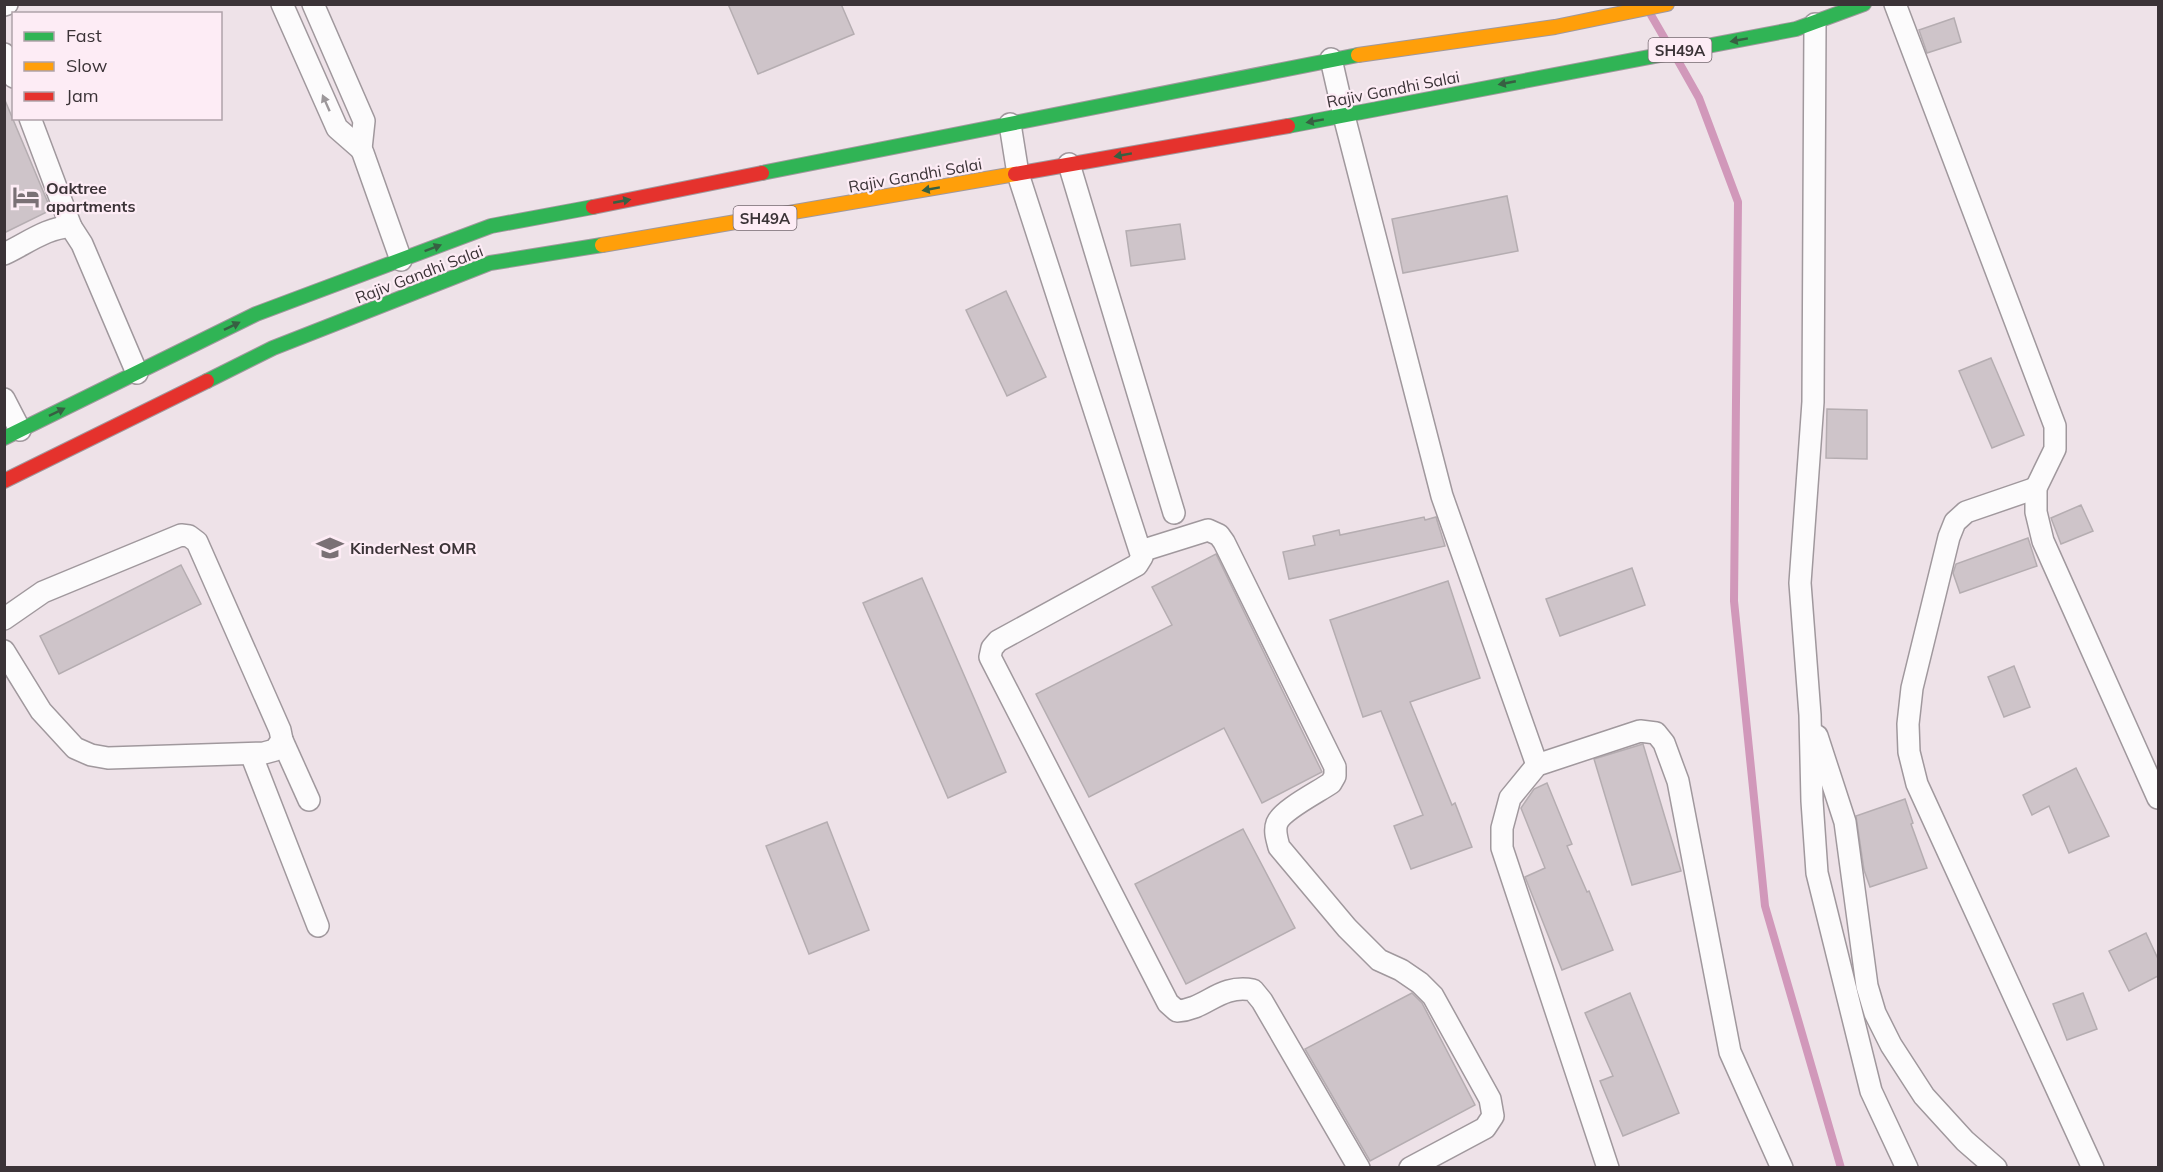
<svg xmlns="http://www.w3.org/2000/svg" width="2163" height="1172" font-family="Mulish,sans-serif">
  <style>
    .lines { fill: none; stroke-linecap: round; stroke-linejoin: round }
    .stream { stroke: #d198ba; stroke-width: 8 }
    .building { fill: #cec4c9; stroke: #b5adb1; stroke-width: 1.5 }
    .street-casing { stroke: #a0989d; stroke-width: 24 }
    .fast-casing { stroke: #a0989d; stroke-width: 16 }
    .slow-casing { stroke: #a0989d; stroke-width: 16 }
    .jam-casing { stroke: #a0989d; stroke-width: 16 }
    .street { stroke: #fcfbfc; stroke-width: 21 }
    .fast { stroke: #30b455; stroke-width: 14 }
    .slow { stroke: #ff9f0a; stroke-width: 14 }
    .jam { stroke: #e5322d; stroke-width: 14 }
    .oneway { fill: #376042 }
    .oneway2 { fill: #9c979a }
    .labels { text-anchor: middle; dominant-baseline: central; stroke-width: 4.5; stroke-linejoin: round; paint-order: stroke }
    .shield { fill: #fdecf5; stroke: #756a70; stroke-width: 1.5 }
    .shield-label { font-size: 15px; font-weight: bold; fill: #3b3337 }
    .street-label { font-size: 16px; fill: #3b3337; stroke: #fdecf5 }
    .poi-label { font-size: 16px; font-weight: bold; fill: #3b3337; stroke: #fdecf5; text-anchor: start }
  </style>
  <rect width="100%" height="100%" fill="#eee2e8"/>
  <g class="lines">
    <g class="stream">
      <path d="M 1651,15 L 1669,46"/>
      <path d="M 1677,59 L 1699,98 L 1738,202 L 1734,601 L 1765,906 L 1841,1168"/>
    </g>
  </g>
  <g class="building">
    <path d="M 728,4 L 841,4 L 854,34 L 758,74 Z"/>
    <path d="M 1954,18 L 1961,42 L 1927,53 L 1919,30 Z"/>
    <path d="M 4,98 L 51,210 L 4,233 Z"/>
    <path d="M 1507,196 L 1518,251 L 1403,273 L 1392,219 Z"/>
    <path d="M 1180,224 L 1185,259 L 1131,266 L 1126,231 Z"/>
    <path d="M 1006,291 L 1046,377 L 1007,396 L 966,310 Z"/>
    <path d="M 1991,358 L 2024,435 L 1992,448 L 1959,371 Z"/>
    <path d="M 1827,409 L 1867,410 L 1867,459 L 1826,458 Z"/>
    <path d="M 2081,505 L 2093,531 L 2061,544 L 2051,518 Z"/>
    <path d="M 1424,517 L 1425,520 L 1436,517 L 1445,546 L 1289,579 L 1283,552 L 1315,545 L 1313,536 L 1339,530 L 1340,535 Z"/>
    <path d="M 2028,538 L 2037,566 L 1960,593 L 1953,573 L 1956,564 Z"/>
    <path d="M 1216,554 L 1322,772 L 1262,803 L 1224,728 L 1089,797 L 1036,694 L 1172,625 L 1152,587 Z"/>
    <path d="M 181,565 L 201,604 L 59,674 L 40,636 Z"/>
    <path d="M 1632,568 L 1645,605 L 1560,636 L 1546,599 Z"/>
    <path d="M 922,578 L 1006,772 L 948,798 L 863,603 Z"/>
    <path d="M 1448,581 L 1480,678 L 1410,702 L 1452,805 L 1455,803 L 1472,847 L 1411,869 L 1394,826 L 1423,815 L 1381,711 L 1363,717 L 1330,620 Z"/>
    <path d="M 2014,666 L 2030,707 L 2004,717 L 1988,677 Z"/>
    <path d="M 1643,744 L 1681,871 L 1632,885 L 1594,759 Z"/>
    <path d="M 2076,768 L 2109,836 L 2069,853 L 2049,806 L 2032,815 L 2023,795 Z"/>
    <path d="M 1547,783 L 1572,844 L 1567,846 L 1587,892 L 1589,891 L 1613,950 L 1562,970 L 1525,877 L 1545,868 L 1521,808 L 1534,789 Z"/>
    <path d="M 1905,799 L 1913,823 L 1911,824 L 1927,868 L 1870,887 L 1864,870 L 1856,816 Z"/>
    <path d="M 827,822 L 869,930 L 809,954 L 766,846 Z"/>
    <path d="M 1243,829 L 1295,928 L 1186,984 L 1135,884 Z"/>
    <path d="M 2146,933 L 2158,959 L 2158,976 L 2129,991 L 2109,951 Z"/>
    <path d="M 1412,993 L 1422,1003 L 1475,1105 L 1370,1161 L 1305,1049 Z"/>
    <path d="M 1630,993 L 1679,1113 L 1623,1136 L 1600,1081 L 1613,1076 L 1585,1013 Z"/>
    <path d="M 2083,993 L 2097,1029 L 2067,1040 L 2053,1004 Z"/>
  </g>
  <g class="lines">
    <defs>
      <g id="street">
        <path d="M 282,4 L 337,128 L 361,149 L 363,153 L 401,260"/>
        <path d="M 313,4 L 364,121 L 361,149"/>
        <path d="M 1895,4 L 2055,426 L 2055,449 L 2036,488 L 2036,512 L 2043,541 L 2158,798"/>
        <path d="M 4,5 L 7,4"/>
        <path d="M 1815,24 L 1813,402 L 1800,583 L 1810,715 L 1812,801 L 1817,873 L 1871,1091 L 1907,1168"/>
        <path d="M 4,54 L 14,77"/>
        <path d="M 1331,59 L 1344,116 L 1442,496 L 1537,765"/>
        <path d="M 30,118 L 71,227"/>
        <path d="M 1010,124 L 1018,174 L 1142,557 L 1137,565 L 998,641 L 992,648 L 990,657 L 1168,1003 L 1177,1011 C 1208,1009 1218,984 1253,990 L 1262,1001 L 1359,1168"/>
        <path d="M 1069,164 L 1174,513"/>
        <path d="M 4,254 C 24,245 49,226 71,227 L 82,244 L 137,373"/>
        <path d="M 4,399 L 20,430"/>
        <path d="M 2036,488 L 1966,512 L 1955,522 L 1949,537 L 1912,688 L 1908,724 L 1909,752 L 1917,784 L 2093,1168"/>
        <path d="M 1141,551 L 1208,530 L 1219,535 L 1224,542 L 1335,767 L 1335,776 L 1331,783 C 1318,792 1282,810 1277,823 C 1274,831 1277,839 1279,847 L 1347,928 L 1379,960 L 1401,970 L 1420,983 L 1433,996 L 1490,1099 L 1493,1116 L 1485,1128 L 1410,1168"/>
        <path d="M 4,619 L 43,592 L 181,535 L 189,536 L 197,542 L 280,730 L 282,740 L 275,750 L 264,753 L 108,758 L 91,755 L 75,748 L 41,711 L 4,651"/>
        <path d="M 1817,736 L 1845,822 L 1867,986 L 1875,1013 L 1891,1045 L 1924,1096 L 1965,1141 L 1996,1168"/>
        <path d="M 282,740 L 309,800"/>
        <path d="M 251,754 L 318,926"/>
        <path d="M 1608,1168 L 1502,848 L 1502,828 L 1510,798 L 1537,765 L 1640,731 L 1656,733 L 1664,743 L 1678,781 L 1730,1052 L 1782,1168"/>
      </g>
      <g id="fast">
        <path d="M 1288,126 L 1796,29 L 1864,4"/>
        <path d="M 762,173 L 1358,55"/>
        <path d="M 207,381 L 273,348 L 490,263 L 602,245"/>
        <path d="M 4,438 L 256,314 L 491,226 L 593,207"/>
      </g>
      <g id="slow">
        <path d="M 1358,55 L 1555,27 L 1667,4"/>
        <path d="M 602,245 L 1015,174"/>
      </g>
      <g id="jam">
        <path d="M 1015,174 L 1288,126"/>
        <path d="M 593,207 L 762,173"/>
        <path d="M 4,481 L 207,381"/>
      </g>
    </defs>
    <use href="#street" class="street-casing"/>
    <use href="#fast" class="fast-casing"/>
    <use href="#slow" class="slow-casing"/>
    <use href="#jam" class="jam-casing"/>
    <use href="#street" class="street"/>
    <use href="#fast" class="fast"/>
    <use href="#slow" class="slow"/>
    <use href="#jam" class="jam"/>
  </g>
  <defs><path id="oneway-solid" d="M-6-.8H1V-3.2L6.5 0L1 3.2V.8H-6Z" transform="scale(1.5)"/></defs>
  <g class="oneway">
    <use href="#oneway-solid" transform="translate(1739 40) rotate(170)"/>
    <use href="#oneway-solid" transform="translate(1507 83) rotate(169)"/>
    <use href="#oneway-solid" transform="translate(1315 121) rotate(170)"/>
    <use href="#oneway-solid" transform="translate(1123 155) rotate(170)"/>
    <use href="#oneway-solid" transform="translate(931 189) rotate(170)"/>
    <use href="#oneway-solid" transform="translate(622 201) rotate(-11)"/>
    <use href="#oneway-solid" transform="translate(433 248) rotate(-21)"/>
    <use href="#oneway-solid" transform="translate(232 326) rotate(-26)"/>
    <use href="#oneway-solid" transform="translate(57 412) rotate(-26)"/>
  </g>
  <use class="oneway2" href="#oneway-solid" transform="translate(326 103) rotate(-114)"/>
  <defs>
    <symbol id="hotel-bare" viewBox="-9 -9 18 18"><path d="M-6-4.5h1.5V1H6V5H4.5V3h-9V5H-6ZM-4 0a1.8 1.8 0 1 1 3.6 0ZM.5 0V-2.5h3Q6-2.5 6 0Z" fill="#7a7075" stroke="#fdecf5" stroke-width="2.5" paint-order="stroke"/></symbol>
    <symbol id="school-bare" viewBox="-9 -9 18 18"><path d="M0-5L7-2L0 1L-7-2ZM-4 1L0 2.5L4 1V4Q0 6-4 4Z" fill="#7a7075" stroke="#fdecf5" stroke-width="2.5" paint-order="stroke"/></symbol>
  </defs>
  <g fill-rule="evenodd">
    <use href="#hotel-bare" x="7" y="178" width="38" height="38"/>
    <use href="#school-bare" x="311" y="529" width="38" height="38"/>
  </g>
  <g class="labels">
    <g class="shield">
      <rect x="1648.5" y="38" width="63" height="24" rx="4.5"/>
      <rect x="733.5" y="206" width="63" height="24" rx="4.5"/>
    </g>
    <g class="shield-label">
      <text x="1680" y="50">SH49A</text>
      <text x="765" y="218">SH49A</text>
    </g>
    <g class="street-label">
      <text transform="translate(1393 89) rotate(-11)">Rajiv Gandhi Salai</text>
      <text transform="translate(915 175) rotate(-10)">Rajiv Gandhi Salai</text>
      <text transform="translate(419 274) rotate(-21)">Rajiv Gandhi Salai</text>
    </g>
    <g class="poi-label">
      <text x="46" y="188">Oaktree<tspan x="46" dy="18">apartments</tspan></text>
      <text x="350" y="548">KinderNest OMR</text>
    </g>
  </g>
  <rect width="2163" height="1172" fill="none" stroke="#3b3337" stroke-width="12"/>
  <rect x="12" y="12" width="210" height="108" fill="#fdecf5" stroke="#afa2a9" stroke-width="1.5"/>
  <rect x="24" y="32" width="30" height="9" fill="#30b455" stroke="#afa2a9" stroke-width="1.5"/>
  <text x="66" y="42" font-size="18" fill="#3b3337">Fast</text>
  <rect x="24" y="62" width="30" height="9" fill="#ff9f0a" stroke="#afa2a9" stroke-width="1.5"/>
  <text x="66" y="72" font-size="18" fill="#3b3337">Slow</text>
  <rect x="24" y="92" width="30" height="9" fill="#e5322d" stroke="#afa2a9" stroke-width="1.5"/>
  <text x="66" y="102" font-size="18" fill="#3b3337">Jam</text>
</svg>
